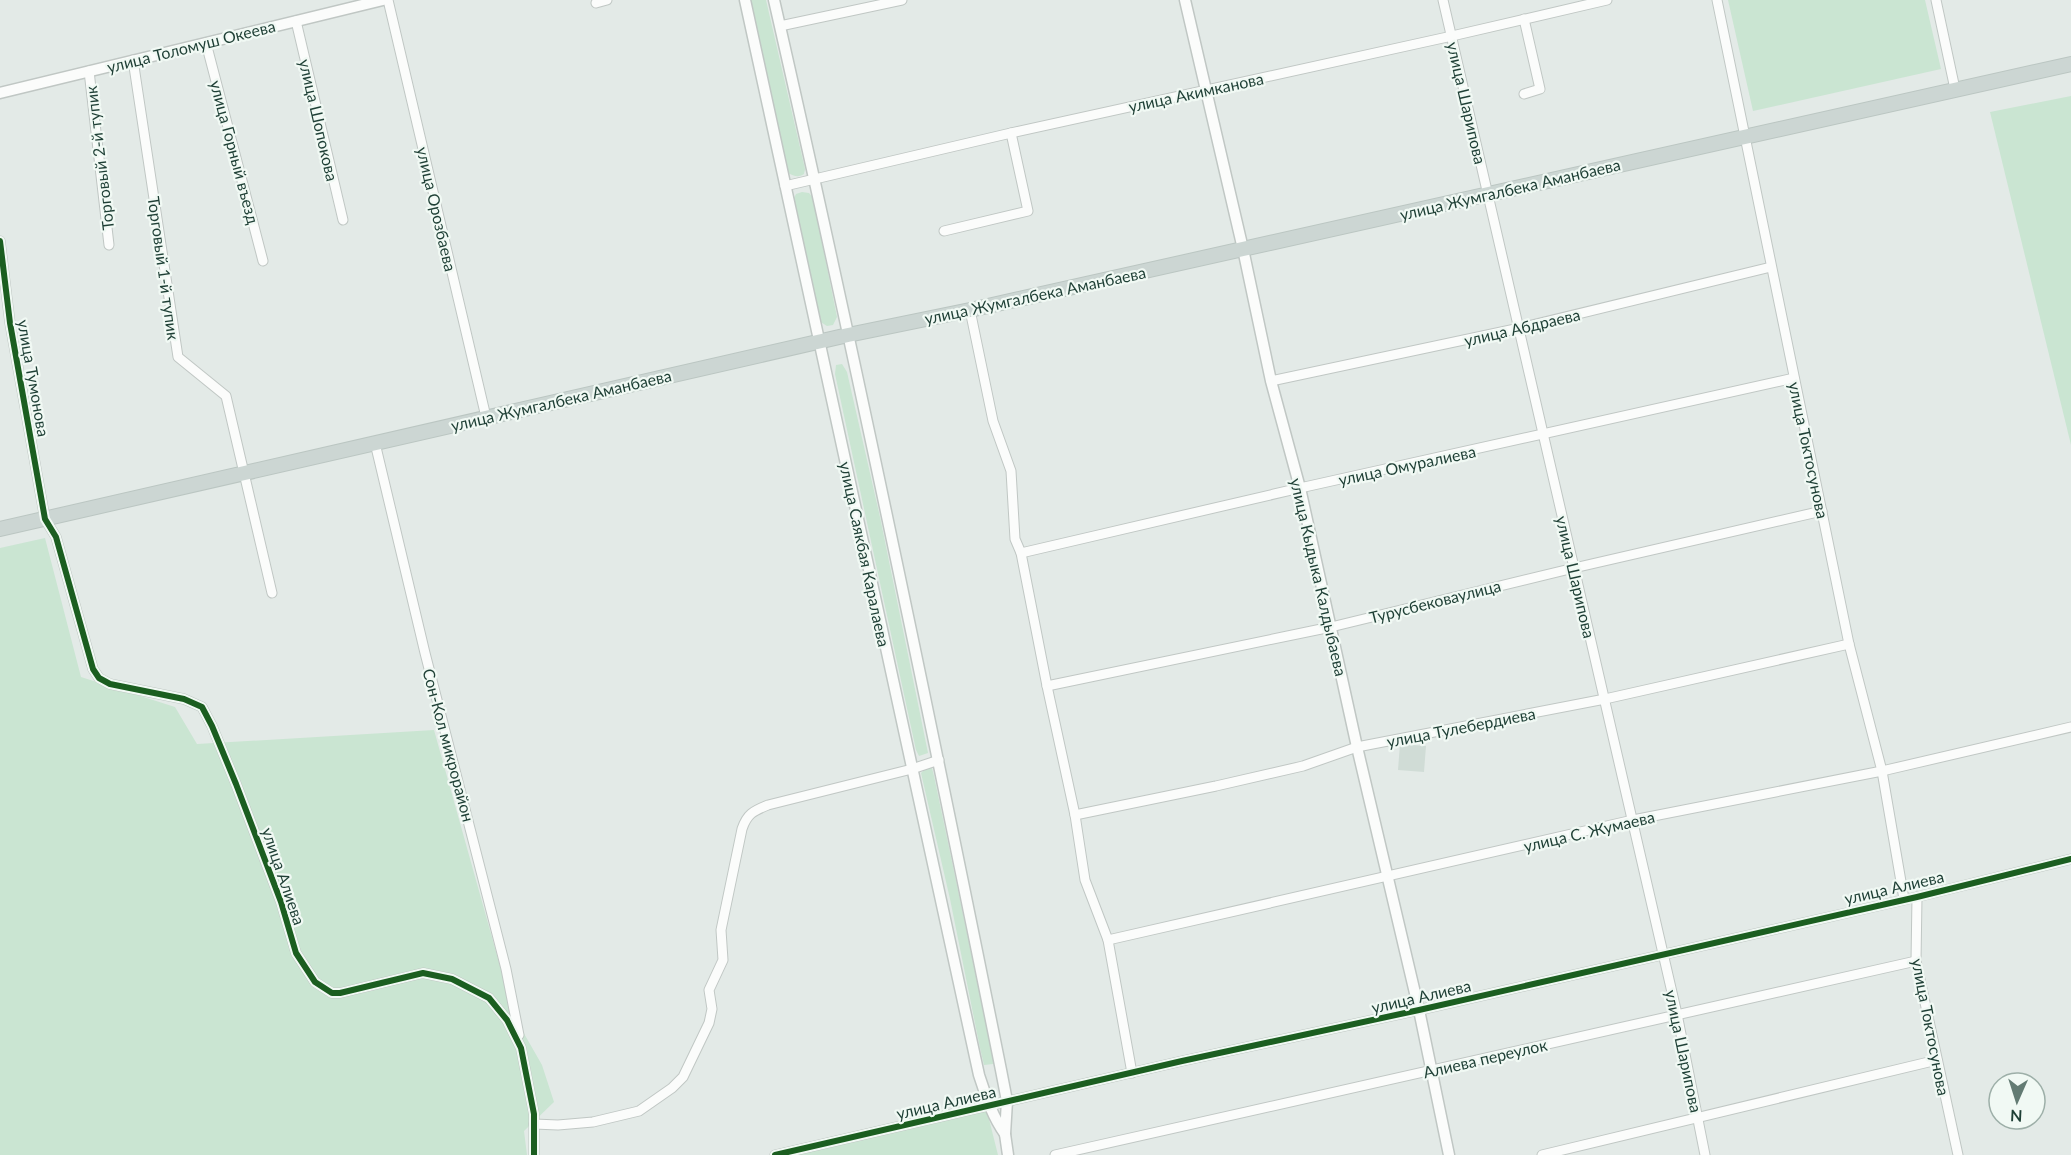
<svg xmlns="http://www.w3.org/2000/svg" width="2071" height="1155" font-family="Lato,sans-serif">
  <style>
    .built { fill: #d0dcd6 }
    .green { fill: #cae5d2 }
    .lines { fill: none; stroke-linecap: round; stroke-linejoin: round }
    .minor-casing { stroke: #c0c7c4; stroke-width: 11 }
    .tertiary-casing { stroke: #c0c7c4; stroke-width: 13 }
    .primary-casing { stroke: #bbc6c2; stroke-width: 16 }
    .minor { stroke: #fbfcfb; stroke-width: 9 }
    .tertiary { stroke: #fbfcfb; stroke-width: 10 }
    .primary { stroke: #ccd6d3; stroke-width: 14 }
    .cycleway-casing { stroke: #f1f9f4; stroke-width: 10 }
    .cycleway { stroke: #1b5e20; stroke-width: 6 }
    .labels { text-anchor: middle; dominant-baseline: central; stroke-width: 4.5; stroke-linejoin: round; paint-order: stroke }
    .street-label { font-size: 16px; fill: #1e3f35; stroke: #f1f9f4 }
  </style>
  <rect width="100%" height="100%" fill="#e3eae7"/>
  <path class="built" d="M 1400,744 L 1426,746 L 1424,772 L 1398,770 Z"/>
  <g class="green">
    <path d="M 750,0 L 766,0 L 805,169 L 804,174 C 798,178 794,176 788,173 Z"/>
    <path d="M 1728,0 L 1925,0 L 1941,69 L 1753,111 Z"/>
    <path d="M 2071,96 L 2071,445 L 1990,112 Z"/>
    <path d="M 802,192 L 809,193 L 813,198 L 837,317 L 833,325 L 827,326 L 819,321 L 794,198 L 796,194 Z"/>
    <path d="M 842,364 L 847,372 L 880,517 L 927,748 L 928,753 L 919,756 L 916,750 L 835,374 L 836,365 Z"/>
    <path d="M 45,538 L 81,677 L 175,707 L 197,744 L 434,730 L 514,1016 L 542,1065 L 554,1102 L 524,1131 L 527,1155 L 0,1155 L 0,548 Z"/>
    <path d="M 927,767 L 932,768 L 934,776 L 993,1057 L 993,1064 L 984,1065 L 980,1048 L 950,899 L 921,773 Z"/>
    <path d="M 986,1107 L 998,1155 L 790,1155 Z"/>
  </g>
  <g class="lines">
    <defs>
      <g id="minor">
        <path d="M 388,0 L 486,417"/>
        <path d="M 1443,0 L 1677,1014 L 1705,1155"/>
        <path d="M 1717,0 L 1849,644 L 1882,771 L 1904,899"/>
        <path d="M 1936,0 L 1955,89"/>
        <path d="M 596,3 L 607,0"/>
        <path d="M 1524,19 L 1540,89 L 1524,94"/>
        <path d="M 296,21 L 343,220"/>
        <path d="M 780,26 L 902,0"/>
        <path d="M 206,43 L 263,261"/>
        <path d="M 133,60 L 178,357 L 226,396 L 272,593"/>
        <path d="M 89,71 L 109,245"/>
        <path d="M 785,186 L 1011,133 L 1452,36 L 1607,0"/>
        <path d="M 944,231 L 1028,211 L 1011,133"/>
        <path d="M 0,241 L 10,323 L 45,519 L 56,537 L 93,669 L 99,678 L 110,684 L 184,699 L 202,707 L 212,726 L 236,784 L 281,902 L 296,953 L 315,982 L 332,993 L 340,993 L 423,973 L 452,979 L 489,998 L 507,1020 L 521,1048 L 534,1114 L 534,1155"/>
        <path d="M 970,310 L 993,421 L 1011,471 L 1015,539 L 1021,553 L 1047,686 L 1075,815 L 1085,880 L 1108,940 L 1132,1073"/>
        <path d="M 1271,381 L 1520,328 L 1771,267"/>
        <path d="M 375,443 L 425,653 L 506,969 L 519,1035"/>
        <path d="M 1021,553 L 1300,488 L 1794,378"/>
        <path d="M 1047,686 L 1331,627 L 1574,568 L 1822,511"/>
        <path d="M 1075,815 L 1216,786 L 1303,766 L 1357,747 L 1605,699 L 1849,644"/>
        <path d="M 1917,897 L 1916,961 L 1958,1155"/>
        <path d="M 1108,940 L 1633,820 L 1882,771 L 2071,727"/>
        <path d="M 534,1124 L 558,1125 L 593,1122 L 639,1111 L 672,1088 L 683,1077 L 709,1023 L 712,1009 L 709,990 L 723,960 L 721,930 L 742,829 C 747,814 753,811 768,805 L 912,769 L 939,760"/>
        <path d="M 775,1155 L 1182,1061 L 1419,1010 L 1917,897 L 2071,859"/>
        <path d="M 1055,1155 L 1916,961"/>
        <path d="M 1542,1155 L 1937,1060"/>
      </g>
      <g id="tertiary">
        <path d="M 745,0 L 979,1075 C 986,1096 992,1116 1005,1134"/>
        <path d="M 774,0 C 855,355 929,712 1001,1070 L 1007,1101 L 1005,1134 L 1008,1155"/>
        <path d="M 1185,0 L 1243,249 L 1271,381 L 1300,488 L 1357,747 L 1419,1010 L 1449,1155"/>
        <path d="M 0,93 L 383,0"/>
      </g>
      <path id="primary" d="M 0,529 L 848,335 L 970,310 L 2071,64"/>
    </defs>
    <use href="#minor" class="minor-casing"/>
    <use href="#tertiary" class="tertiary-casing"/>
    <use href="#primary" class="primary-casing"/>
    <use href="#minor" class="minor"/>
    <use href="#tertiary" class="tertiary"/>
    <use href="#primary" class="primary"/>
    <defs>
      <g id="cycleway">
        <path d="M 0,241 L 10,323 L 45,519 L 56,537 L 93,669 L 99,678 L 110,684 L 184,699 L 202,707 L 212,726 L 236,784 L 281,902 L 296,953 L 315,982 L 332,993 L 340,993 L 423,973 L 452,979 L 489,998 L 507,1020 L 521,1048 L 534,1114 L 534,1155"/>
        <path d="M 775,1155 L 1182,1061 L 1419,1010 L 1917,897 L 2071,859"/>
      </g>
    </defs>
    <use href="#cycleway" class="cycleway-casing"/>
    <use href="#cycleway" class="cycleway"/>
  </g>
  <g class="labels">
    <g class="street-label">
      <text transform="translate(191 46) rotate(-14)">улица Толомуш Океева</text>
      <text transform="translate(1196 92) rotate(-12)">улица Акимканова</text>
      <text transform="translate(1467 103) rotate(77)">улица Шарипова</text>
      <text transform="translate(319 120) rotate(77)">улица Шопокова</text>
      <text transform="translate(235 152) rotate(75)">улица Горный въезд</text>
      <text transform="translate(99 158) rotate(-97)">Торговый 2-й тупик</text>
      <text transform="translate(1510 189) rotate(-13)">улица Жумгалбека Аманбаева</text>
      <text transform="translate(437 209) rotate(77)">улица Орозбаева</text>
      <text transform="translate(164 268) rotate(82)">Торговый 1-й тупик</text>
      <text transform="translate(1035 295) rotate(-12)">улица Жумгалбека Аманбаева</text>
      <text transform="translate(1522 327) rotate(-13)">улица Абдраева</text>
      <text transform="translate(34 378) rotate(80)">улица Тумонова</text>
      <text transform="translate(561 400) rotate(-13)">улица Жумгалбека Аманбаева</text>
      <text transform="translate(1809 450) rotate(78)">улица Токтосунова</text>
      <text transform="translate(1407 465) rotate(-12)">улица Омуралиева</text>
      <text transform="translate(865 554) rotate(78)">улица Саякбая Каралаева</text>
      <text transform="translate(1319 577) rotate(77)">улица Кыдыка Калдыбаева</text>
      <text transform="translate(1576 577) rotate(77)">улица Шарипова</text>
      <text transform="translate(1435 601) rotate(-14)">Турусбековаулица</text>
      <text transform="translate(1461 727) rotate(-11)">улица Тулебердиева</text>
      <text transform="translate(449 745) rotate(75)">Сон-Кол микрорайон</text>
      <text transform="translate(1589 831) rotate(-13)">улица С. Жумаева</text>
      <text transform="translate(284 876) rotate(71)">улица Алиева</text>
      <text transform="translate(1894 887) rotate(-13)">улица Алиева</text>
      <text transform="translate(1421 996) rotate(-13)">улица Алиева</text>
      <text transform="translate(1931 1027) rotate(79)">улица Токтосунова</text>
      <text transform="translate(1684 1051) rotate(78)">улица Шарипова</text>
      <text transform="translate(1485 1058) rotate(-13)">Алиева переулок</text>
      <text transform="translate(946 1102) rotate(-13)">улица Алиева</text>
    </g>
  </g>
  <g transform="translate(2017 1101) rotate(183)"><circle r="28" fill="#f1f9f4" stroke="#9dafa8" stroke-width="1.5"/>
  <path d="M0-4.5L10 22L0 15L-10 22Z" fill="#637b73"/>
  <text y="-9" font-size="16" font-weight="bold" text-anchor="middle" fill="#1e3f35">N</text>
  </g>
</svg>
